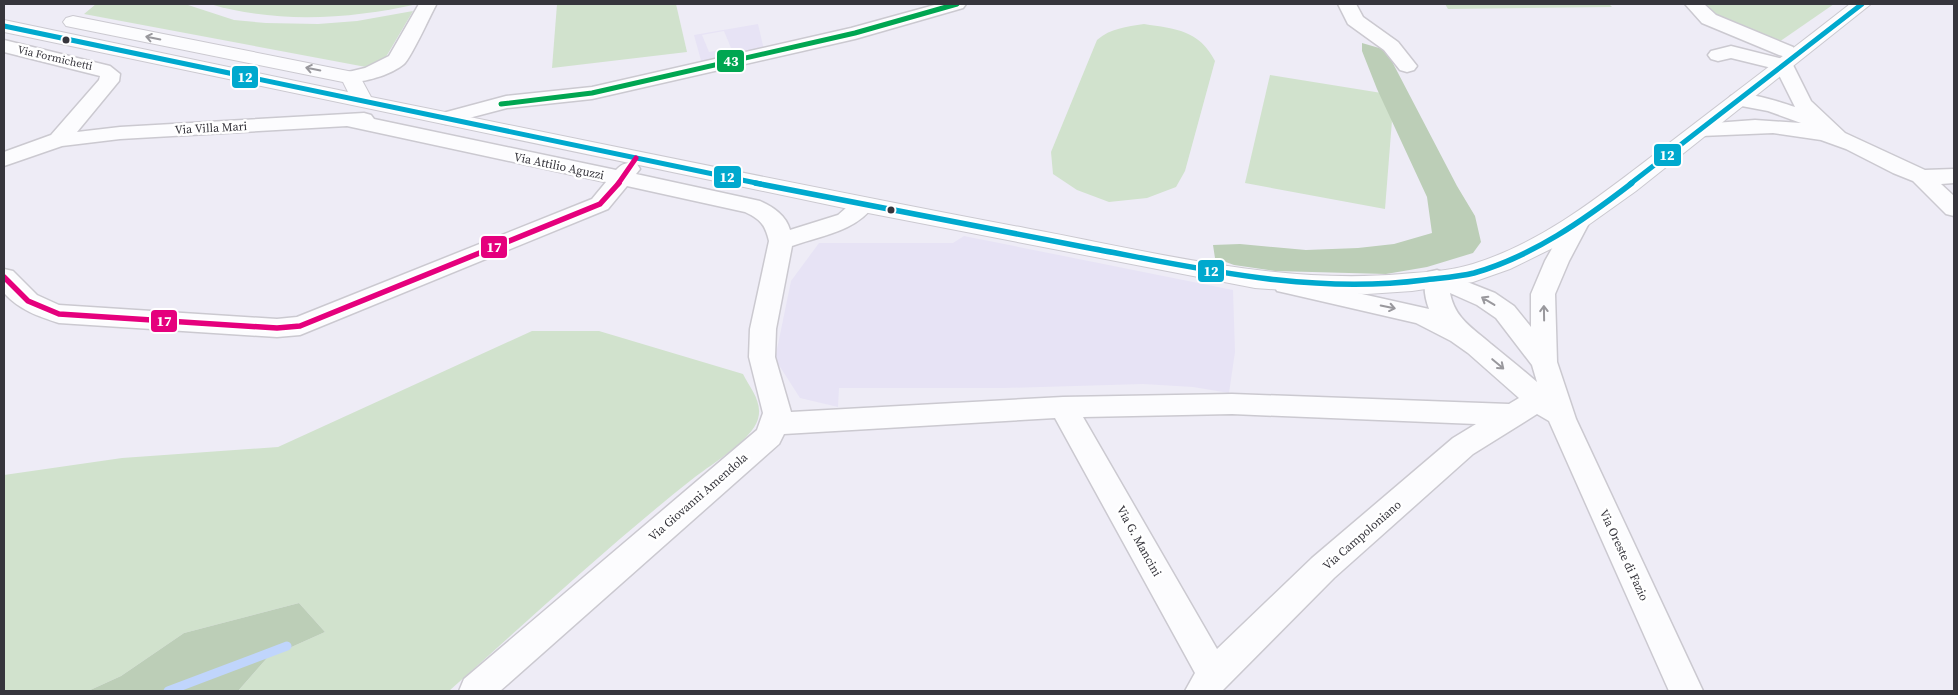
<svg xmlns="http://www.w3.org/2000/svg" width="1958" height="695" font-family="'Source Serif 4',serif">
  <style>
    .built { fill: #e7e3f5; fill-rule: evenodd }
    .green { fill: #d1e2cd }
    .forest { fill: #bcceb7 }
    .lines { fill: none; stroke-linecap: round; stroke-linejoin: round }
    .stream { stroke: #c0d5fc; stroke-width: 9 }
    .street-casing { stroke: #cbc9d0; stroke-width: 3 }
    .secondary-casing { stroke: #cbc9d0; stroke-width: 2 }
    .street { fill: #fcfcfe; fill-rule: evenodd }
    .secondary { fill: #fcfcfe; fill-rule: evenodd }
    .bus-1-far1-casing { stroke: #fff; stroke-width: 8 }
    .bus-1-casing { stroke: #fff; stroke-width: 9 }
    .bus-2-casing { stroke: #fff; stroke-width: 8 }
    .bus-3-far1-casing { stroke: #fff; stroke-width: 8 }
    .bus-3-casing { stroke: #fff; stroke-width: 9 }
    .bus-1-far1 { stroke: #00a9ce; stroke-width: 5 }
    .bus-1 { stroke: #00a9ce; stroke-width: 5.5 }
    .bus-2 { stroke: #00a651; stroke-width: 5 }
    .bus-3-far1 { stroke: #e5007d; stroke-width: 5 }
    .bus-3 { stroke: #e5007d; stroke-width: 5.5 }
    .oneway { stroke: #99989d }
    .bus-dot { fill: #36353c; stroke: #fff; stroke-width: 2 }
    .labels { text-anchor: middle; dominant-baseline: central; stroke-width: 5; stroke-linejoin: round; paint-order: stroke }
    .far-street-label { font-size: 11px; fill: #36353c; stroke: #fff }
    .street-label { font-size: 12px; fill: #36353c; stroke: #fff }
    .line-badge { stroke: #fff; stroke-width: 2 }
    .badge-label { font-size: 14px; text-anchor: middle; font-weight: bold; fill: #fff }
  </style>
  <rect width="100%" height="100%" fill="#eeecf6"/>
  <g class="built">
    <path d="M 758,24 L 764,50 L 702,64 L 694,35 ZM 724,31 L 731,48 L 709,52 L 702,35 Z"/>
    <path d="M 964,236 L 1233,290 L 1235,352 L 1229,393 L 1193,387 L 1143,384 L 1005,388 L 839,388 L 838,407 L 800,398 L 775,359 L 791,281 L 819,243 L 953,243 Z"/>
  </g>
  <g class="green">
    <path d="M 96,4 L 185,4 L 234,20 L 266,23 L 318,24 L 357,21 L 413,11 L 383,62 L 366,67 L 84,14 Z"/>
    <path d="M 210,4 L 418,4 C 351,19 277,24 210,4 Z"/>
    <path d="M 557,4 L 676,4 L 687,52 L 552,68 Z"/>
    <path d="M 1445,4 L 1609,4 L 1612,7 L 1448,9 Z"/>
    <path d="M 1705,4 L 1834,4 L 1779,42 L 1719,18 Z"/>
    <path d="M 1144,24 C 1176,29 1199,30 1215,61 L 1185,171 L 1176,187 L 1147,198 L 1109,202 L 1077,190 L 1053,174 L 1051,152 L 1097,40 C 1111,28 1126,27 1144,24 Z"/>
    <path d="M 1270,75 L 1394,95 L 1385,209 L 1245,183 Z"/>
    <path d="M 532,331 L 599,331 L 743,374 C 750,388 763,402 758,419 C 752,440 712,464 695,477 C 610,544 530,619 449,691 L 238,691 L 267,658 L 325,632 L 299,603 L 184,633 L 121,676 L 88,691 L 4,691 L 4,475 L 122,458 L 278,447 Z"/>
  </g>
  <g class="forest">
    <path d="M 1362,43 L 1386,50 L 1457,186 L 1475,216 L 1481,242 L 1473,253 L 1427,267 L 1386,274 L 1275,271 L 1234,265 L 1215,258 L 1213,245 L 1240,244 L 1306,250 L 1358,248 L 1394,244 L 1432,233 L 1427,197 L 1377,89 L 1362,51 Z"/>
    <path d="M 299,603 L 325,632 L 267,658 L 238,691 L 88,691 L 121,676 L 184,633 Z"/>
  </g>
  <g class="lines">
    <path class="stream" d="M 168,691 L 287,646"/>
    <defs>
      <g id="street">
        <path d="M 419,4 L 436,5 C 430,16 411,58 404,64 C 391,75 359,85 344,81 L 341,77 L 344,73 L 365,68 L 389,56 Z"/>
        <path d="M 938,4 L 966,4 L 963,8 L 855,39 L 592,99 L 507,108 L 446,124 L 439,122 L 436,118 L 439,114 L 506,96 L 592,87 L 851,28 Z"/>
        <path d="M 1338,4 L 1356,4 L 1363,17 L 1398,42 L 1417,66 L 1414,70 L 1407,72 L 1400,70 L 1384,50 L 1348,24 Z"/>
        <path d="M 1685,4 L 1704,4 L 1716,15 L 1793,47 L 1796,51 L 1793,55 L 1786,57 L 1779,55 L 1702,23 Z"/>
        <path d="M 4,40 L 110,66 L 120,74 L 119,81 L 77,132 L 120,127 L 364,113 L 371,115 L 374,119 L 616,170 C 623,163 627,162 637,164 L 640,169 L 636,174 L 760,201 C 773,207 786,215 790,230 L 838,215 L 855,200 L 863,198 L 871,200 L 874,205 C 857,231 820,236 792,246 L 776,329 L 775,357 L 791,412 L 1063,397 L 1232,394 L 1509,404 L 1519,398 L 1468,353 L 1451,341 L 1416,323 L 1286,293 L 1277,291 L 1274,285 L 1277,279 L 1286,277 L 1429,309 C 1425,298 1422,283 1428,272 L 1437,270 L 1495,293 L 1514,306 L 1531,327 L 1531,294 L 1545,261 L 1568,220 L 1576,218 L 1584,220 L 1588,225 L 1569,261 L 1555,294 L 1557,362 L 1576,419 L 1703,691 L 1669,691 L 1549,421 L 1537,414 L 1473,454 L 1334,578 L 1222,691 L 1185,691 L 1195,673 L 1055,418 L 784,434 L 779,444 L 500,691 L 459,691 L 464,679 L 757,430 L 763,413 L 749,357 L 750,329 L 769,241 C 765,224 760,219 745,212 L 627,186 L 608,209 L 300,335 L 277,337 L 59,323 C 37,316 20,310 4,293 L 4,269 L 13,271 L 37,295 L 59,305 L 277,319 L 297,317 L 592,199 L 606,182 L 347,126 L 120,139 L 62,146 L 4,166 L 4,152 L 51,135 L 99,80 L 100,76 L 4,52 ZM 1450,293 L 1477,305 L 1496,318 L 1532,365 L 1537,382 C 1522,369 1507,357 1491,344 C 1473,328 1455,319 1450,293 ZM 1232,414 L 1476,424 L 1453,438 L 1312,558 L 1217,649 L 1083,417 Z"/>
        <path d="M 1731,46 L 1791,61 L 1811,101 L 1845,133 L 1925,170 L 1954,169 L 1954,183 L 1941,184 L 1954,196 L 1954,216 L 1946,214 L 1913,181 L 1893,173 L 1846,149 L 1821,140 L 1773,133 L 1701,136 L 1694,134 L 1690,130 L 1694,126 L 1701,124 L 1755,120 L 1801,123 L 1768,111 L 1731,104 L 1728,100 L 1731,96 C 1750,91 1776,101 1795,107 L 1776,69 L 1731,58 L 1718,61 L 1711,59 L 1708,55 L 1711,51 Z"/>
      </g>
      <path id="secondary" d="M 1850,4 L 1871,4 L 1636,191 L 1563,243 L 1510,269 L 1473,282 L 1412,291 L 1367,294 L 1323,293 L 1255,288 L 863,212 L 4,32 L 4,20 L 348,92 L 343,82 L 66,26 L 63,22 L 66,18 L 73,16 L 358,73 L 371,97 C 589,141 807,187 1025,228 C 1149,251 1275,285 1402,274 C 1425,272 1451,271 1473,264 C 1547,241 1607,190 1668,144 C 1729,97 1790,51 1850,4 Z"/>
    </defs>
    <use href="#street" class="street-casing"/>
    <use href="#secondary" class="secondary-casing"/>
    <use href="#street" class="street"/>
    <use href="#secondary" class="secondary"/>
    <defs>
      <g id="bus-1-far1">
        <path d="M 4,26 L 761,184"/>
        <path d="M 1630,184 L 1862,4"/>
      </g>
      <path id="bus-1" d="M 755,183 C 864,205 974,226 1084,247 C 1198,268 1307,295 1424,280 C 1440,278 1458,277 1474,273 C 1533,256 1584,220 1632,183"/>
      <path id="bus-2" d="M 501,104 L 592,93 L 855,33 L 957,4"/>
      <path id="bus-3-far1" d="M 618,184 L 636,158"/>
      <path id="bus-3" d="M 4,277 L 28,301 L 59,314 L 277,328 L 300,326 L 600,204 L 619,183"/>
    </defs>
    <use href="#bus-1-far1" class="bus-1-far1-casing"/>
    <use href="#bus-1" class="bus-1-casing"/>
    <use href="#bus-2" class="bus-2-casing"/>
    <use href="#bus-3-far1" class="bus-3-far1-casing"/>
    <use href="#bus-3" class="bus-3-casing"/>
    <use href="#bus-1-far1" class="bus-1-far1"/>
    <use href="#bus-1" class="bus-1"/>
    <use href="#bus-2" class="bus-2"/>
    <use href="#bus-3-far1" class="bus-3-far1"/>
    <use href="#bus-3" class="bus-3"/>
  </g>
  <defs><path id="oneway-shaft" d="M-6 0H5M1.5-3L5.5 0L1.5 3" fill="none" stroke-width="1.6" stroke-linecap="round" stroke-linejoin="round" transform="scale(1.25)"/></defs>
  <g class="oneway">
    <use href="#oneway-shaft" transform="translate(153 38) rotate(-169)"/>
    <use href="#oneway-shaft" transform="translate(313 69) rotate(-169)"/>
    <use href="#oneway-shaft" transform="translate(1488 301) rotate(-149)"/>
    <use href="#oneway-shaft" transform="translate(1388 307) rotate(12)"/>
    <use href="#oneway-shaft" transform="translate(1544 313) rotate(-91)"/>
    <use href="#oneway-shaft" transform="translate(1498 364) rotate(40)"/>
  </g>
  <g class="bus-dot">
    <circle cx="66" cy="40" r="4.5"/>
    <circle cx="891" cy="210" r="4.5"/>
  </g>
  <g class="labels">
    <g class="far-street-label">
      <text transform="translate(55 58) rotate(13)">Via Formichetti</text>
    </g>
    <g class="street-label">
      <text transform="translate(211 128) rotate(-3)">Via Villa Mari</text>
      <text transform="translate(559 166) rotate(12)">Via Attilio Aguzzi</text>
      <text transform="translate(698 497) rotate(-41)">Via Giovanni Amendola</text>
      <text transform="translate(1362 535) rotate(-41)">Via Campoloniano</text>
      <text transform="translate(1139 541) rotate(61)">Via G. Mancini</text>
      <text transform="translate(1624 555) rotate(65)">Via Oreste di Fazio</text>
    </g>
  </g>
  <g class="line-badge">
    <rect x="716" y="49" width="29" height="24" rx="5" fill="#00a651"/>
    <rect x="231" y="65" width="28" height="24" rx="5" fill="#00a9ce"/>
    <rect x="1653" y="143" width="29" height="24" rx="5" fill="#00a9ce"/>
    <rect x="713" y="165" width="29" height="24" rx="5" fill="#00a9ce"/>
    <rect x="480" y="235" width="28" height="24" rx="5" fill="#e5007d"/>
    <rect x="1197" y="259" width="28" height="24" rx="5" fill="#00a9ce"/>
    <rect x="150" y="309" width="28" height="24" rx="5" fill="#e5007d"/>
  </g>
  <g class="badge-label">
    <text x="731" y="66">43</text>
    <text x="245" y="82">12</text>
    <text x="1667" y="160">12</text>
    <text x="727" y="182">12</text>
    <text x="494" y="252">17</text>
    <text x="1211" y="276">12</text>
    <text x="164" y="326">17</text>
  </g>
  <rect width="1958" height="695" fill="none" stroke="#36353c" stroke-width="10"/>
</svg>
